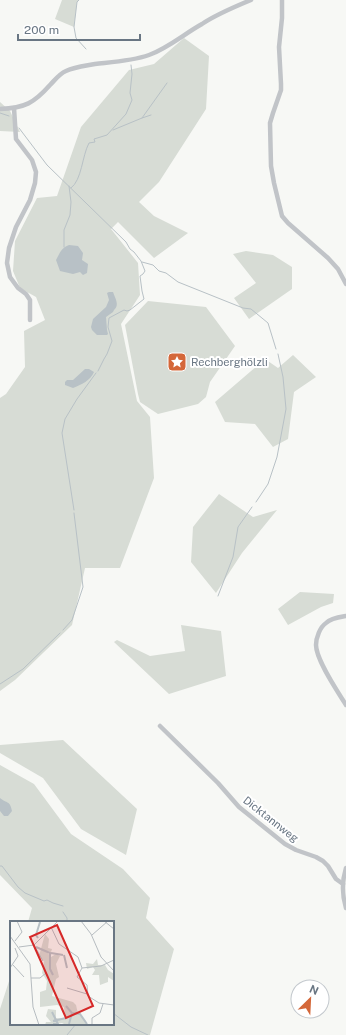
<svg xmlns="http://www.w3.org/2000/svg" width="346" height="1035" font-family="'Public Sans',sans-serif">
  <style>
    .green { fill: #d7dcd5 }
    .water { fill: #b8c1c6 }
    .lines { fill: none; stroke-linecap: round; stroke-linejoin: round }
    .stream { stroke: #b8c1c6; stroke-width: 1 }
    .minor { stroke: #c1c4c8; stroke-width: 4.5 }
    .labels { text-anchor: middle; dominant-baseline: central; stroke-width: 4; stroke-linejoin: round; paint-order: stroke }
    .poi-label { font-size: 11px; fill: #697683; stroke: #fff; text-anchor: start }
    .street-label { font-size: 11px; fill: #697683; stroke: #fff }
    .inset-river { fill: none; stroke: #b8c1c6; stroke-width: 2 }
    .inset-road { fill: none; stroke: #b6bcc0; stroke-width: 1 }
    .view { fill: #d62828; fill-opacity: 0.15; stroke: #d62828; stroke-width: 2 }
    .inset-edge { fill: none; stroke: #697683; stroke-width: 2 }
  </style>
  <rect width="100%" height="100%" fill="#f7f8f5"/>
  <g class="green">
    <path d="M 62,0 L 79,0 L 77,2 L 74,27 L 55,19 Z"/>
    <path d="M 184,38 L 209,56 L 206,109 L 159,182 L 139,202 L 154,216 L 188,233 L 154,258 L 118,222 L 111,229 L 138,263 L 140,295 L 121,324 L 137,401 L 150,417 L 154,478 L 120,568 L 85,568 L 72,625 L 15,680 L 0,691 L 0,398 L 6,394 L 25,367 L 24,331 L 45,320 L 36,297 L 20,288 L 13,271 L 15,241 L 37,198 L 57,196 L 81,127 L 129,70 L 154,64 Z"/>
    <path d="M 0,102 L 10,111 L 20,132 L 0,131 Z"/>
    <path d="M 246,251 L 273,255 L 292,267 L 292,289 L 249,319 L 234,298 L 256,283 L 233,254 Z"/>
    <path d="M 148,301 L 206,307 L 235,346 L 210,382 L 206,397 L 198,404 L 158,414 L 140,402 L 138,394 L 125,325 Z"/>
    <path d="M 293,355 L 316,377 L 294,392 L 288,439 L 273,447 L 255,424 L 225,422 L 215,402 L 265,359 L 278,368 Z"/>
    <path d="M 219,494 L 253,517 L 277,510 L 242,553 L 216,593 L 191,562 L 193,527 Z"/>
    <path d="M 300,592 L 334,594 L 333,603 L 321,607 L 288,625 L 278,609 Z"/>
    <path d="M 181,625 L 221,631 L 226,676 L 169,694 L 114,642 L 117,640 L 150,656 L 185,651 Z"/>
    <path d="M 63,740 L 137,809 L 126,855 L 81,829 L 43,778 L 0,753 L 0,745 Z"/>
    <path d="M 0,765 L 34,784 L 71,834 L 123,869 L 150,898 L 146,918 L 174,949 L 150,1035 L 0,1035 L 0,1009 L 11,975 L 11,1024 L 113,1024 L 113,922 L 28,922 L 32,908 L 0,875 Z"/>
  </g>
  <g class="water">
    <path d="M 69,245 L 78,246 L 83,253 L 82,260 L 88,264 L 87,273 L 83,275 L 80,272 L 73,274 L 60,271 L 56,260 C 60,253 61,248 69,245 Z"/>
    <path d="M 109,292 L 113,292 C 115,298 120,305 114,310 L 113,312 L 106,317 L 107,330 L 108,334 L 107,335 L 97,335 L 92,330 L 91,327 L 93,319 L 106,307 L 109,300 L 107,293 Z"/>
    <path d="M 85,369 L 89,369 L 94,372 C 91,380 81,385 73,388 L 65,385 L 65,382 L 67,380 L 73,380 Z"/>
    <path d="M 0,798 C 7,804 10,800 12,811 L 8,816 L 4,816 L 0,811 Z"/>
  </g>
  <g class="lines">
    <g class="stream">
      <path d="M 79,0 L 77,2 L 74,27 L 76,38 L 86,49"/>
      <path d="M 0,113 L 9,116"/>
      <path d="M 142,118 L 167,83"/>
      <path d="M 19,128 L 47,165 L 126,242 L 130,249 L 134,252 L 141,261 L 145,271 L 143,274 L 140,276 L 142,291 L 144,299 L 130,310 L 127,311 L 124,310 L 109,318 L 108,327 L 112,341 L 107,354 L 104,359 L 98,371"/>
      <path d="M 113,130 L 142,118 L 151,115"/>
      <path d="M 71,188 C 82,180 82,156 89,143 L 95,142 L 94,139 L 107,135 L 126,114 L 132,100 L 130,93 L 132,74 L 131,65"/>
      <path d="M 64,247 L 64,230 L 70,215 L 71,202 L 69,186"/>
      <path d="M 142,262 L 153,265 L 159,271 L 166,273 L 178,282 L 243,308 L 251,309 L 268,323 L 276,349"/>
      <path d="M 256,502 L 268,484 L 277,457 L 286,409 L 283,377 L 278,354"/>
      <path d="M 74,510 L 62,433 L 65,419 L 77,399 L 96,373"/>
      <path d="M 218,596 L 233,557 L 238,527 L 252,507"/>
      <path d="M 63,630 L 72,620 L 83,587 L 74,513"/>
      <path d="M 0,684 L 23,669 L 60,633"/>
      <path d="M 0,866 L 2,866 L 18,887 L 25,893 L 44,901 L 47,900 L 53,903 L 63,906"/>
      <path d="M 63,912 L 67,918 L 67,922"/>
      <path d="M 113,1013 L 131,1027 L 148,1035"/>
      <path d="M 67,1035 L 76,1024"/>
    </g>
    <g class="minor">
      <path d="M 282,0 L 282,18 L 279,47 L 281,84 L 281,90 L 273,113 L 270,123 L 271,166 L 274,183 L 282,216 L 288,223 L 328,258 L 338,269 L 346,284"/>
      <path d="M 14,108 L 16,139 L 32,160 L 36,172 L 35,183 L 30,200 L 16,227 L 9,248 L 7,263 L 10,277 L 18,288 L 26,294 L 30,300 L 30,320"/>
      <path d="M 0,109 C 25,108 34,103 50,85 C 55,80 59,74 66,71 C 75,67 85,66 95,64 C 113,62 132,61 149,55 C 168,48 184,34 202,24 C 217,14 234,7 251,0"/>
      <path d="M 346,616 C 340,617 331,618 326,623 C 320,627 316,638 316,645 C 316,660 338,692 346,705"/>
      <path d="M 160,726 L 218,783 L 239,807 L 285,844 L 296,850 L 316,857 L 323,861 L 328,866 L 336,879 L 343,884"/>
      <path d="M 346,868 C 342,881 342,895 346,908"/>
    </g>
  </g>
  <defs>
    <symbol id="sight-square" viewBox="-11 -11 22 22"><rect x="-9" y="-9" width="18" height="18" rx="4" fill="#d46739" stroke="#fff"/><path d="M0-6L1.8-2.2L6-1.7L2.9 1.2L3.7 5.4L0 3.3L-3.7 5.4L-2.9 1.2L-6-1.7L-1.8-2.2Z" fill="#fff"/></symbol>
  </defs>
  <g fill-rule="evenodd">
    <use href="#sight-square" x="166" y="351" width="22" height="22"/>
  </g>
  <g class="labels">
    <g class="poi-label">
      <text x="191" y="362">Rechberghölzli</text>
    </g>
    <g class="street-label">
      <text transform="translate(271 819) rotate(38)">Dicktannweg</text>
    </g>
  </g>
  <g transform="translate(10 921)">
    <rect width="104" height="104" fill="#f7f8f5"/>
    <path d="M 35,13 L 39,18 L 38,27 L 42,28 L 41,31 L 36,30 L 41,36 L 46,33 L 50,35 L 46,43 L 49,56 L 46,58 L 42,75 L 63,81 L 66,84 L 68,93 L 70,93 L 77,104 L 56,104 L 52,102 L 35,104 L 36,101 L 41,101 L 36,95 L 38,88 L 46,89 L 46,97 L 55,98 L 54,86 L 47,84 L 30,86 L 30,71 L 36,69 L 37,60 L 32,52 L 34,40 L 29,35 ZM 87,38 L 88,44 L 95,44 L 98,49 L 104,53 L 104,60 L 98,56 L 98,61 L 90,64 L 89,54 L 82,54 L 85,49 L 83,46 L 77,48 L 76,42 L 83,43 Z" fill="#d7dcd5"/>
    <path class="inset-river" d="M 28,17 L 26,14 L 30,1M 26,26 L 40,32 L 40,42M 41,32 L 53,34M 54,34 L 57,47M 40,42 L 40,48 L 43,54M 56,85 L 62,92 L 59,103M 42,91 L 48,103 L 43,103M 62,92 L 70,93 L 77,103M 43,100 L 56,97"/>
    <path class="inset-road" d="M 71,0 L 81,13 L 91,36 L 104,50M 94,0 L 104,8M 41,6 L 49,23 L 68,36 L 72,47 L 67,56 L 77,64 L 78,75 L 89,82 L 104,84M 82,14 L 98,0M 0,15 L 20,43 L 23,86 L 29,104M 5,20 L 12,11 L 7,0M 24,24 L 33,40M 9,26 L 24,24 L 48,0M 3,44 L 14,56M 0,47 L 8,35 L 5,27M 72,47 L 91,45 L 104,39M 21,57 L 30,57 L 36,52M 57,67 L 77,73M 82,104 L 82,97 L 90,92 L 93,83"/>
    <path class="view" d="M 47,4 L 83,85 L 56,97 L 20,16 Z"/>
    <rect width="104" height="104" class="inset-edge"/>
  </g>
  <g transform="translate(310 999) rotate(24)"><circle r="19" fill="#ffffff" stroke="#c3c8cd"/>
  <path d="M0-3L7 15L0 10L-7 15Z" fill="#d46739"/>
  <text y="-6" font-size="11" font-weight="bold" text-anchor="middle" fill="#697683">N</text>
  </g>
  <path d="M18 34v6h122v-6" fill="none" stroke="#697683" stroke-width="2"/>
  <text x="24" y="34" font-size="12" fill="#697683" stroke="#ffffff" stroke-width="3" paint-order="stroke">200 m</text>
</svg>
